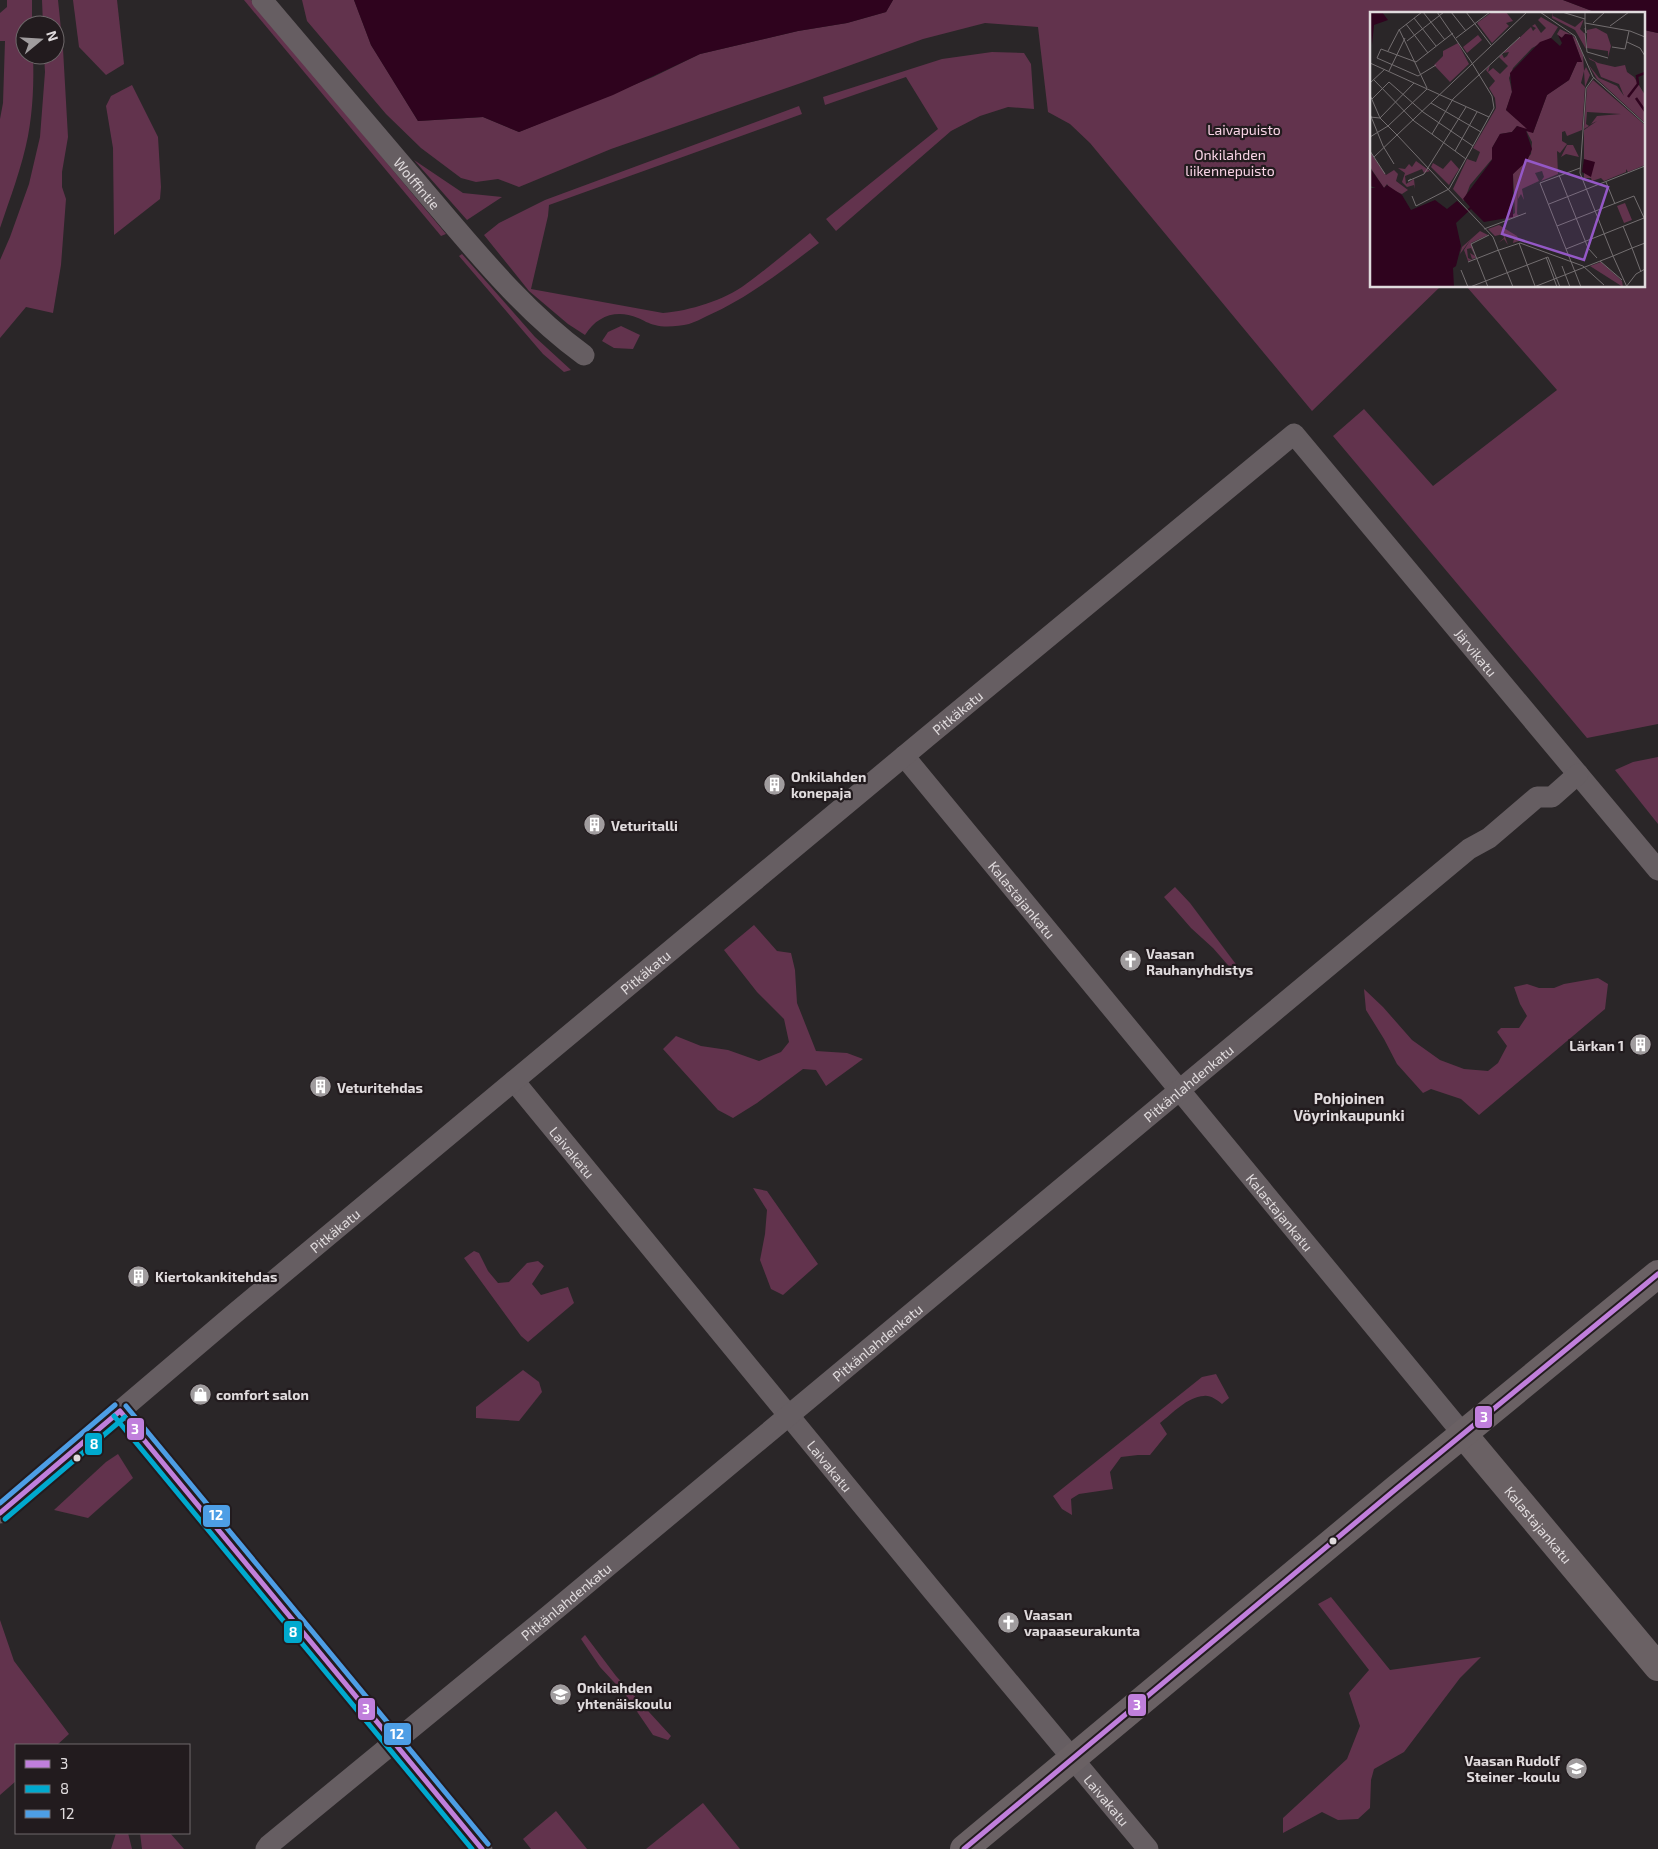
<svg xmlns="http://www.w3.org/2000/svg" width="1658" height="1849" font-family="'Exo 2',sans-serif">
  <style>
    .green { fill: #62334d }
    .water { fill: #2f031e }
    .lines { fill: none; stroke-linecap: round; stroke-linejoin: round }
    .street { stroke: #665e62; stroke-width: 21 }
    .secondary { stroke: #6a6164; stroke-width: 28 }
    .bus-1-casing { stroke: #221b1e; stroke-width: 9 }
    .bus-2-casing { stroke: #221b1e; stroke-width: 9 }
    .bus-3-casing { stroke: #221b1e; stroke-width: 9 }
    .bus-1 { stroke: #c07fdc; stroke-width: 5 }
    .bus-2 { stroke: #00a9ce; stroke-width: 5 }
    .bus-3 { stroke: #4d9ee5; stroke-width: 5 }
    .bus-dot { fill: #e0dbdd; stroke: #221b1e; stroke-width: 2 }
    .labels { text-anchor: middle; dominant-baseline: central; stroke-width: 4.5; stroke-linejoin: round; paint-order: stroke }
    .park-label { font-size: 14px; fill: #f9d4e6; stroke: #221b1e }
    .street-label { font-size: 14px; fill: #e0dbdd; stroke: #221b1e }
    .poi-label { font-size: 14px; font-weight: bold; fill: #e0dbdd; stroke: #221b1e; text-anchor: start }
    .neighbourhood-label { font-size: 15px; font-weight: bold; fill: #e0dbdd; stroke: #221b1e }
    .inset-river { fill: none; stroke: #2f031e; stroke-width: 2.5 }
    .inset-road { fill: none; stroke: #736e70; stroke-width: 1 }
    .view { fill: #9458c6; fill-opacity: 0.15; stroke: #9458c6; stroke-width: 2.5 }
    .inset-edge { fill: none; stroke: #e0dbdd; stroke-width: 2.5 }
    .line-badge { stroke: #221b1e; stroke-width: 2 }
    .badge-label { font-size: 14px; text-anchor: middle; font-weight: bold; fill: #fff }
  </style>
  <rect width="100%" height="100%" fill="#2a2628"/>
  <g class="green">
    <path d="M 7,0 L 32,0 L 32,25 L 25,25 L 25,55 L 33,55 C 34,81 33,110 28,136 C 22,167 10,198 0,228 L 0,119 L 3,103 L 5,41 L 0,41 L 0,13 L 7,7 Z"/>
    <path d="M 42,0 L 58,0 L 63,49 L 68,137 L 62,172 L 62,187 L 66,199 L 61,265 L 53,313 L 26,307 L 0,338 L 0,260 L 10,237 L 29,184 L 40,137 L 45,72 L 44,55 L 55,55 L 55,25 L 43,25 Z"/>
    <path d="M 73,0 L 117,0 L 124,64 L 106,75 L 79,47 Z"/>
    <path d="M 244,0 L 251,0 L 446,234 L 441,236 Z"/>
    <path d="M 302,0 L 354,0 L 371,45 L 418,121 L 483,117 L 519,132 L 653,77 L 700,54 L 798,31 L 847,23 L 886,12 L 893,0 L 1563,0 L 1600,14 L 1372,14 L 1372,286 L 1441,286 L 1312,411 L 1090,143 L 1070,124 L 1048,112 L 1038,27 L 985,23 L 923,39 L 801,83 L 611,149 L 519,187 L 498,179 L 476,182 L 461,178 L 421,148 L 386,114 L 307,21 Z"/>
    <path d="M 1644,30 L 1658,33 L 1658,724 L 1587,738 L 1333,436 L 1364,409 L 1433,486 L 1557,390 L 1466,286 L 1644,286 Z"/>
    <path d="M 992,52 L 1024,53 L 1031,64 L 1034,109 L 1008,107 L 980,116 L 951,131 L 836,231 L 826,219 L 938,129 L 906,77 L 825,105 L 823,97 L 942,59 Z"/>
    <path d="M 132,85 L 158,137 L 161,187 L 160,199 L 114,235 L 113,148 L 106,106 L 111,96 Z"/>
    <path d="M 799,106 L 802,114 L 549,205 L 548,216 L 531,289 L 663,313 C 689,311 725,300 746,284 C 768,268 789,250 810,233 L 819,243 C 783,270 748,298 707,316 C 701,319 695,322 689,324 C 679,326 665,328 655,325 C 649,324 643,320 638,318 C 616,309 597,316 585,335 L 568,324 L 529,291 L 484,235 L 499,223 L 545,200 Z"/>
    <path d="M 414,160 L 463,193 L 502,197 L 467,220 Z"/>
    <path d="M 462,254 L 535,337 L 571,370 L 564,372 L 543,354 L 459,256 Z"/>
    <path d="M 621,326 L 640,335 L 633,349 L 614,348 L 602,341 L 608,332 Z"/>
    <path d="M 1658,757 L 1658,824 L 1615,770 L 1633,762 Z"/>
    <path d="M 1175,887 L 1190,903 L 1244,975 L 1234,972 L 1213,948 L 1191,928 L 1164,897 Z"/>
    <path d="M 754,925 L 777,951 L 791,953 L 795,970 L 797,1003 L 816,1051 L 847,1053 L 863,1059 L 826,1086 L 816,1070 L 803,1069 L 757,1103 L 733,1118 L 718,1110 L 663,1049 L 676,1036 L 701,1046 L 728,1050 L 759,1061 L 781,1052 L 789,1042 L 784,1019 L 757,992 L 724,950 Z"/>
    <path d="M 1598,978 L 1608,984 L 1605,1009 L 1479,1115 L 1461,1099 L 1431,1089 L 1423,1093 L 1397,1064 L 1384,1039 L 1366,1010 L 1364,989 L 1383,1007 L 1412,1040 L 1440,1060 L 1464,1069 L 1488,1071 L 1498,1063 L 1507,1046 L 1497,1032 L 1501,1028 L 1519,1028 L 1527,1016 L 1520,1004 L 1514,987 L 1527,984 L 1539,988 L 1554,988 L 1564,984 Z"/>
    <path d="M 753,1188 L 767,1191 L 818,1264 L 783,1295 L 771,1289 L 760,1260 L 765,1234 L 767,1210 Z"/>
    <path d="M 474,1251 L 479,1253 L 488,1271 L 498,1283 L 509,1282 L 527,1263 L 538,1261 L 544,1266 L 532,1284 L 541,1295 L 568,1287 L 574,1303 L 528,1342 L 521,1336 L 464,1258 Z"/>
    <path d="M 523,1370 L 539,1382 L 542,1392 L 519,1421 L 476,1418 L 476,1407 Z"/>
    <path d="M 1216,1374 L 1229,1398 L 1222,1404 C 1217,1400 1210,1395 1204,1396 C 1187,1397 1173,1413 1160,1423 L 1167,1434 L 1150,1455 L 1138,1455 L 1121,1457 L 1110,1472 L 1113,1489 L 1079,1494 L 1071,1499 L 1072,1515 L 1062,1509 L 1053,1496 L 1202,1377 Z"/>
    <path d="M 118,1454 L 133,1478 L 88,1518 L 54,1510 L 106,1462 Z"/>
    <path d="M 1331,1597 L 1390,1670 L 1481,1657 L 1460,1678 L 1404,1752 L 1374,1769 L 1371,1780 L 1370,1808 L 1358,1819 L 1338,1820 L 1322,1812 L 1283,1833 L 1283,1818 L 1347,1759 L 1360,1726 L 1349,1693 L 1369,1670 L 1318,1604 Z"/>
    <path d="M 0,1620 L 14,1661 L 69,1734 L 57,1745 L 16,1745 L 16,1781 L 0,1795 Z"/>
    <path d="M 585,1635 L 616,1676 L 671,1736 L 668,1740 L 653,1735 L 625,1694 L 600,1667 L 581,1639 Z"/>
    <path d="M 703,1803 L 740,1849 L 646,1849 Z"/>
    <path d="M 556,1811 L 587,1849 L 531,1849 L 523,1839 Z"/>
    <path d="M 116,1833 L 128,1833 L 132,1849 L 111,1849 Z"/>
    <path d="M 140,1833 L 170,1833 L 184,1849 L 142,1849 Z"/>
  </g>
  <g class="water">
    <path d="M 354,0 L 893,0 L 886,12 L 847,23 L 798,31 L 700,54 L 613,95 L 519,132 L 483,117 L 418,121 L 371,45 Z"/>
    <path d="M 1563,0 L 1658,0 L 1658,33 L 1644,30 L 1644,14 L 1600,14 Z"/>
  </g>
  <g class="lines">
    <g class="street">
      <path id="s1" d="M 262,0 C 318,66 375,133 431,199 C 478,254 525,312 584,355"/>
      <path id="s2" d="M 904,756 L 1463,1434"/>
      <path id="s3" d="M 514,1081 L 932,1590 L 1148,1849"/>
      <path d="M 120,1411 L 482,1849"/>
      <path id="s4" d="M 0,1513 L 234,1314 L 927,737 L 1294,434 L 1658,870"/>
      <path id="s5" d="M 266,1849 L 269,1845 L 548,1616 L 1469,849 L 1489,838 L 1537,797 L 1552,797 L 1578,774"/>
    </g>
    <g class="secondary">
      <path id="s6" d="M 1463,1434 L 1658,1667"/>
      <path d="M 964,1849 L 1396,1489 L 1658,1274"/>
    </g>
    <defs>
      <g id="bus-1">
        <path d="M 0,1513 L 120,1411 L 482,1849"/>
        <path d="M 964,1849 L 1396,1489 L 1658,1274"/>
      </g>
      <g id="bus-2">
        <path d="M 114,1416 L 472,1849"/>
        <path d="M 5,1519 L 125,1417"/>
      </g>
      <g id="bus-3">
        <path d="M 126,1406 L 488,1844"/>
        <path d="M 0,1503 L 115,1405"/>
      </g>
    </defs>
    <use href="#bus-1" class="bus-1-casing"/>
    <use href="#bus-2" class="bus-2-casing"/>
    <use href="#bus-3" class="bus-3-casing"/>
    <use href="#bus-1" class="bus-1"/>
    <use href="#bus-2" class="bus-2"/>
    <use href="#bus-3" class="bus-3"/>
  </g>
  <defs>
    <symbol id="building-disc" viewBox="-11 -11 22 22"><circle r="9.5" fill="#a09c9e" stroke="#221b1e"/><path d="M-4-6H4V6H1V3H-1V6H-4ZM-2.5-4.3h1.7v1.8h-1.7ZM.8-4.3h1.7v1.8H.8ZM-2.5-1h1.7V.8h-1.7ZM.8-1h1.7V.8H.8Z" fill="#fff"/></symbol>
    <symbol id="church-disc" viewBox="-11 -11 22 22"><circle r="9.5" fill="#a09c9e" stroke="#221b1e"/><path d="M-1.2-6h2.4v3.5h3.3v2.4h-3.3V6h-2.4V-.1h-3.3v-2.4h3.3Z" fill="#fff"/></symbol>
    <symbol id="shop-disc" viewBox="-11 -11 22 22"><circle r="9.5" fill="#a09c9e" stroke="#221b1e"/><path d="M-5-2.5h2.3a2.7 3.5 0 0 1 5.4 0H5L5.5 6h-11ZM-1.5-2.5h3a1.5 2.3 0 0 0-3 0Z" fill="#fff"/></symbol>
    <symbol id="school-disc" viewBox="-11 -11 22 22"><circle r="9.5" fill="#a09c9e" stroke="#221b1e"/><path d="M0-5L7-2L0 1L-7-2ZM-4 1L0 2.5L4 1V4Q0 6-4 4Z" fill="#fff"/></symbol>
  </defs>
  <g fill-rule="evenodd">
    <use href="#building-disc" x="762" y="772" width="25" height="25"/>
    <use href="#building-disc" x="582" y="812" width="25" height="25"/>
    <use href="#church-disc" x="1118" y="948" width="25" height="25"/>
    <use href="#building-disc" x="1628" y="1032" width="25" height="25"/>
    <use href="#building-disc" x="308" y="1074" width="25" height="25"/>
    <use href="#building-disc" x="126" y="1264" width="25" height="25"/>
    <use href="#shop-disc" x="188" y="1382" width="25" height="25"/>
    <use href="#church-disc" x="996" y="1610" width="25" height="25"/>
    <use href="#school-disc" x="548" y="1682" width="25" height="25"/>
    <use href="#school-disc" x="1564" y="1756" width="25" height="25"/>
  </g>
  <g class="bus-dot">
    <circle cx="77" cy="1458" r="4.5"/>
    <circle cx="1333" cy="1541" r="4.5"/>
  </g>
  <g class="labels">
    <g class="park-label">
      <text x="1244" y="129">Laivapuisto</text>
      <text x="1230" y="154">Onkilahden<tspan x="1230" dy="16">liikennepuisto</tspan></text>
    </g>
    <g class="street-label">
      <text stroke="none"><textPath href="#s1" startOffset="240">Wolffintie</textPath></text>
      <text stroke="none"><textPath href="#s4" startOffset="1969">Järvikatu</textPath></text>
      <text stroke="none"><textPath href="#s4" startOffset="1248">Pitkäkatu</textPath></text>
      <text stroke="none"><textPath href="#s2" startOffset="186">Kalastajankatu</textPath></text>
      <text stroke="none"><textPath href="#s4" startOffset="842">Pitkäkatu</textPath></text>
      <text stroke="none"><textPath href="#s5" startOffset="1199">Pitkänlahdenkatu</textPath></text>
      <text stroke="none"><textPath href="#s3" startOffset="92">Laivakatu</textPath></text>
      <text stroke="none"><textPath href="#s2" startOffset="591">Kalastajankatu</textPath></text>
      <text stroke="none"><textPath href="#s4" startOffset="438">Pitkäkatu</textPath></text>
      <text stroke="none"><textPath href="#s5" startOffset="794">Pitkänlahdenkatu</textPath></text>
      <text stroke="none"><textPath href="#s3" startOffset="498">Laivakatu</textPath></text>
      <text stroke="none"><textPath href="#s6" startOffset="118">Kalastajankatu</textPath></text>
      <text stroke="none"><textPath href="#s5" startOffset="389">Pitkänlahdenkatu</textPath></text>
      <text stroke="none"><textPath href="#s3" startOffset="932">Laivakatu</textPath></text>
    </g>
    <g class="poi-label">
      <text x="791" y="776">Onkilahden<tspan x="791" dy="16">konepaja</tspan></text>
      <text x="611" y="825">Veturitalli</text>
      <text x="1146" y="953">Vaasan<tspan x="1146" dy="16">Rauhanyhdistys</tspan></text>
      <text x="1624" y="1045" text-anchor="end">Lärkan 1</text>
      <text x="337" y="1087">Veturitehdas</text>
      <text x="155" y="1276">Kiertokankitehdas</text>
      <text x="216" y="1394">comfort salon</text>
      <text x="1024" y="1614">Vaasan<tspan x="1024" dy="16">vapaaseurakunta</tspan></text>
      <text x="577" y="1687">Onkilahden<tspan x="577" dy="16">yhtenäiskoulu</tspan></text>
      <text x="1560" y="1760" text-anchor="end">Vaasan Rudolf<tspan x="1560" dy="16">Steiner -koulu</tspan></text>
    </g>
    <g class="neighbourhood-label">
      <text x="1349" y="1098">Pohjoinen<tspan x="1349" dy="17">Vöyrinkaupunki</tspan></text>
    </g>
  </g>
  <g transform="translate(1370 12)">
    <rect width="275" height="275" fill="#2a2628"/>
    <path d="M 122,0 L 136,0 L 143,9 L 136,11 L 139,14 L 122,31 L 107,11 ZM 183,0 L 183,4 L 205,15 L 214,7 L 210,17 L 215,22 L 216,37 L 205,18 L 182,6 ZM 171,5 L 188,15 L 181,26 L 162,36 L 143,56 L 139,66 L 142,80 L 136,98 L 163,121 L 177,83 L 199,68 L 207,50 L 212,50 L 202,23 L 196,22 L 191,26 L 187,22 L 190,17 L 202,23 L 206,27 L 213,43 L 214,59 L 216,55 L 220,63 L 215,75 L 214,59 L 211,71 L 215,75 L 212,118 L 197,124 L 195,119 L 192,120 L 192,129 L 197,132 L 190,141 L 187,139 L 188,162 L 171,169 L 174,165 L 172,159 L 165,161 L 169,169 L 152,177 L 154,188 L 151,182 L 148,187 L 148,176 L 147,202 L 149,204 L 135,208 L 145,201 L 143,162 L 161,142 L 162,130 L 156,118 L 147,114 L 142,120 L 130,122 L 122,136 L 122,147 L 100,173 L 94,189 L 83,177 L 97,147 L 106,150 L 110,140 L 103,136 L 126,96 L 125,86 L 119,76 L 125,69 L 116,58 L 120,53 L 118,60 L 123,56 L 130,62 L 138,54 L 129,45 L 132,42 L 134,46 L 137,44 L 139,40 L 133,41 L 161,15 L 163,19 L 166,16 L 162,14 L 165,12 L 171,21 L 176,16 L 168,8 ZM 226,16 L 237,22 L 241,34 L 238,45 L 238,39 L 217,36 L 217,18 ZM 108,23 L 112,28 L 97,41 L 93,35 ZM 88,31 L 99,52 L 80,70 L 64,53 L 73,44 L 73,39 ZM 218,41 L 219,46 L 228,51 L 245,55 L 255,53 L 257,60 L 264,65 L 275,83 L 275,111 L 227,67 L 218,52 L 229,66 L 247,74 L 254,84 L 262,87 L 254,84 L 249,72 L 231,65 L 225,50 L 219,47 ZM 223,68 L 275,113 L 275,153 L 258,160 L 256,157 L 256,160 L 234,169 L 231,166 L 222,169 L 221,166 L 214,166 L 214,118 L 227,109 L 221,112 L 227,104 L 251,102 L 217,100 L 216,112 L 219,114 L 214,117 L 217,76 ZM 197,133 L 203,133 L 209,145 L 196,142 L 191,145 ZM 0,140 L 16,163 L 24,158 L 28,162 L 26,169 L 38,178 L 32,182 L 20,177 L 17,172 L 14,176 L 0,155 ZM 81,148 L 89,157 L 79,173 L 61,155 L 63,151 L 73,157 ZM 46,149 L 60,159 L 54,161 L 52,157 L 35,164 L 36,172 L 44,167 L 45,177 L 44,173 L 37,175 L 32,170 L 35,161 L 28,156 L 35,157 L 39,152 L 42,155 ZM 255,191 L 262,208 L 254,211 L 247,194 ZM 129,213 L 147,224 L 149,229 L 143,231 L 144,226 L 134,222 L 138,233 L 134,227 L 128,231 L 134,226 L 133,222 L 125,224 L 118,217 ZM 110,219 L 118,223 L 101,231 L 106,246 L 102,247 L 100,241 L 105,244 L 101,236 L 97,237 L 98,246 L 102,248 L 98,249 L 94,238 L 101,227 L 90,242 L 92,235 ZM 231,250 L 252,269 L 253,275 L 220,254 Z" fill="#62334d"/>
    <path d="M 0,0 L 12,0 L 18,8 L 4,13 L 2,33 ZM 195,22 L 202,23 L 212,50 L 207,50 L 199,68 L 177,83 L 163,121 L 156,119 L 162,137 L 157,149 L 143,162 L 143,205 L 114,210 L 101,197 L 86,211 L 91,234 L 86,254 L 83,256 L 84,275 L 0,275 L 0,176 L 6,176 L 0,174 L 0,156 L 14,176 L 17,173 L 32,183 L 41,198 L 65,188 L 77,197 L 87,189 L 97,198 L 100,195 L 93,187 L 122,148 L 122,136 L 130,122 L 142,120 L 147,114 L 157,117 L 136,98 L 142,80 L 140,61 L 170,30 L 181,26 L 190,34 L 192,31 L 188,23 L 192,26 ZM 214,147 L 225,150 L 221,165 L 212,160 Z" fill="#2f031e"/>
    <path class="inset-river" d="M 258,85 L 268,72 L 267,64 L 275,61M 266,86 L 275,99"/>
    <path class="inset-road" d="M 53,0 L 75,28M 67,0 L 102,51M 81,0 L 96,19M 96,0 L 121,33M 170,0 L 205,24 L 223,65 L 275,112M 192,0 L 215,7M 215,0 L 215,11 L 260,19 L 275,25M 44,6 L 66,34M 215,11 L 216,21 L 215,16M 223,11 L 235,0M 36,12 L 58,41M 240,14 L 259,0M 29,17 L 57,76M 215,21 L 217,40 L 238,46M 86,26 L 120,0M 37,29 L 74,0M 257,30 L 270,36 L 275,44M 242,35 L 255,37 L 259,19M 18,39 L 29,18 L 52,0M 46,50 L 11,37 L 7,46 L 48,64 L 66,53M 46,50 L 83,21M 0,51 L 119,105M 19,59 L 35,26M 224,65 L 216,76 L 210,161 L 243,244 L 262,236 L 271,260M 4,68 L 44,109 L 96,147M 0,71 L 15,57M 0,83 L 10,106 L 27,123 L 4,145M 2,87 L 19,70 L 53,100 L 103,134M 61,91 L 111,120M 0,102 L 13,134 L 24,152M 0,105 L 10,106 L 44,71M 62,122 L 83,87 L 150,25M 0,125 L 18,114 L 57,77M 0,139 L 15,162M 85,139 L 107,100M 210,156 L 170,171 L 211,275M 189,163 L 218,236 L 227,246M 41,167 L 38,169 L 54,162 L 96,95M 236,170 L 245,192M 79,177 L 124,96 L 122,84 L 102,51M 42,184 L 46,194 L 79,177M 179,192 L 275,154M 187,214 L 264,184 L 275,208M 253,214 L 262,236 L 275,231M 114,217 L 156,201M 149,231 L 165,274M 196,237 L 274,206M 126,239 L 150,231 L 213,254 L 234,273M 176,245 L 187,275M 178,245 L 190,275M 230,249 L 252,268M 98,250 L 126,239M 192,254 L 200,275M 91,258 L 98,275M 100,275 L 178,245M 118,275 L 101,232 L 119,223M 143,275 L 123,225 L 27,123 L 157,0M 164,275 L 243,244 L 257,275M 256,275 L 266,262 L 275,257"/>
    <path class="view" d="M 156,148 L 238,175 L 214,248 L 132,222 Z"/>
    <rect width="275" height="275" class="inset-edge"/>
  </g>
  <g class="line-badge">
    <rect x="1474" y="1405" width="19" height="24" rx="5" fill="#c07fdc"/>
    <rect x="126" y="1417" width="19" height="24" rx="5" fill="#c07fdc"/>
    <rect x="84" y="1432" width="19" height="24" rx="5" fill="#00a9ce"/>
    <rect x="202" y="1504" width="29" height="24" rx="5" fill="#4d9ee5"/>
    <rect x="283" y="1620" width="20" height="24" rx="5" fill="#00a9ce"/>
    <rect x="1127" y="1693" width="20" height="24" rx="5" fill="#c07fdc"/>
    <rect x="357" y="1697" width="19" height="24" rx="5" fill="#c07fdc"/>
    <rect x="383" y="1722" width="29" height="24" rx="5" fill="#4d9ee5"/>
  </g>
  <g class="badge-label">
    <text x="1484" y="1422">3</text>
    <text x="135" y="1434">3</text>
    <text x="94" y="1449">8</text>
    <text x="216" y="1520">12</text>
    <text x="293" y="1637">8</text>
    <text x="1137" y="1710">3</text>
    <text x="366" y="1714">3</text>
    <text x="397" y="1739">12</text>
  </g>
  <rect x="15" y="1744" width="175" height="90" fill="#221b1e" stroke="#6e686a"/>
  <rect x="25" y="1760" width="25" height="8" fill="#c07fdc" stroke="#6e686a"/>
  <text x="60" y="1769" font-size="15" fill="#e0dbdd">3</text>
  <rect x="25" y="1785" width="25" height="8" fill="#00a9ce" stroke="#6e686a"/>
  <text x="60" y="1794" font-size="15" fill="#e0dbdd">8</text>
  <rect x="25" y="1810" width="25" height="8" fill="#4d9ee5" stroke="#6e686a"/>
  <text x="60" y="1819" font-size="15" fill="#e0dbdd">12</text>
  <g transform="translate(40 40) rotate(72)"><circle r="24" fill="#221b1e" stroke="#6e686a"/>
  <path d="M0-4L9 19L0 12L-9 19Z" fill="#a09c9e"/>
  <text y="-8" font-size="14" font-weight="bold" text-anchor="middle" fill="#e0dbdd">N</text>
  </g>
</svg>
